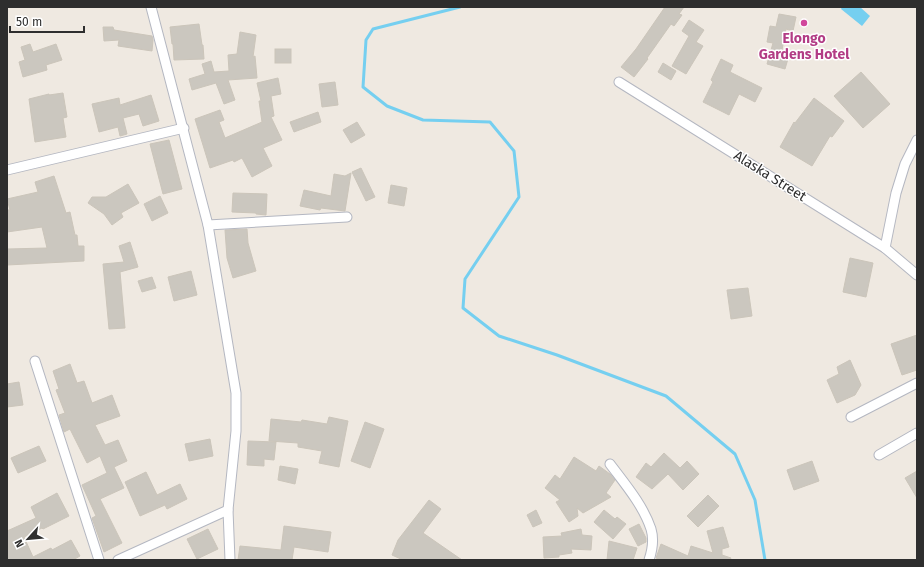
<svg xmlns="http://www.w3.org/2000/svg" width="924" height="567" font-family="'Fira Sans',sans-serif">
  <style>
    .water { fill: #75cff0 }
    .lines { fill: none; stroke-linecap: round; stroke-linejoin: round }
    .stream { stroke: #75cff0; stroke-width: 3 }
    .building { fill: #cbc7bf; stroke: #cbc5ba }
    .street-casing { stroke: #b4b7c1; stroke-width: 11 }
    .street { stroke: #fff; stroke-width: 9 }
    .hotel-dot { fill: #d1479c; stroke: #fff; stroke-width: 1.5 }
    .labels { text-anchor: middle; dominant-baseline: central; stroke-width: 3; stroke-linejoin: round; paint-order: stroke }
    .hotel-label { font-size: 14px; font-weight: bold; fill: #b23c85; stroke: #fff }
    .street-label { font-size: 14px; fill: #2e2e2e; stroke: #fff }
  </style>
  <rect width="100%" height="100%" fill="#efe9e1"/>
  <path class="water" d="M 842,7 L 860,7 L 870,16 L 862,26 L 841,9 Z"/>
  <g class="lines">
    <path class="stream" d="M 460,7 L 373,29 L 366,40 L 363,87 L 387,106 L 423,120 L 490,122 L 514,151 L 519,197 L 465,279 L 463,308 L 499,336 L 557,355 L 666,396 L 735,454 L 755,500 L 765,560"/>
  </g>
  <g class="building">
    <path d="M 665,7 L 684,7 L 679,14 L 682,15 L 674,26 L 671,24 L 647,58 L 648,59 L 634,77 L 621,67 L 636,49 Z"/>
    <path d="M 779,14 L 796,17 L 793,31 L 786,29 L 782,50 L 790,52 L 785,69 L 767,64 L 773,43 L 767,42 L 770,26 L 776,27 Z"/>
    <path d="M 689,20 L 704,30 L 696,42 L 703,46 L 686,74 L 672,66 L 689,36 L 682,31 Z"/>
    <path d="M 199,24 L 202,45 L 203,45 L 204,59 L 174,60 L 173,44 L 172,44 L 170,27 Z"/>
    <path d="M 103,27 L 113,27 L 114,30 L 152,36 L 153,40 L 152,51 L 118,46 L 119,40 L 104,41 Z"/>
    <path d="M 240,32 L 256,35 L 253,57 L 255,56 L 257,78 L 228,80 L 235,100 L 224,104 L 216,83 L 192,90 L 189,79 L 205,74 L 202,64 L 211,61 L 214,72 L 229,71 L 228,55 L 237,54 Z"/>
    <path d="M 30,44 L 33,52 L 56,44 L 62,60 L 46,65 L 47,70 L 23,77 L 19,62 L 25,60 L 21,47 Z"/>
    <rect x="275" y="49" width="16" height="14"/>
    <path d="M 721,59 L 733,65 L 730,72 L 762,88 L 755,102 L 739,94 L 729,115 L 703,102 L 713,82 L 711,80 Z"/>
    <path d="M 663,63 L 676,71 L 671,80 L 658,72 Z"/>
    <path d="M 861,72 L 890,104 L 863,128 L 834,96 Z"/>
    <path d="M 278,78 L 281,94 L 271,96 L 274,116 L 271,117 L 282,140 L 263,148 L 272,166 L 252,177 L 242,158 L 234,162 L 233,160 L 210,168 L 195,119 L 220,110 L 224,120 L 219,122 L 225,138 L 262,122 L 259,101 L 261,101 L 257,83 Z"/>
    <path d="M 335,82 L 338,105 L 322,107 L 319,84 Z"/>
    <path d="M 63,93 L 67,117 L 63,118 L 66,137 L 35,142 L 29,99 L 49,94 L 49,95 Z"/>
    <path d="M 151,95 L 159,121 L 143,126 L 139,114 L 123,118 L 127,134 L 120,136 L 118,127 L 99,132 L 92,104 L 119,98 L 120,105 Z"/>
    <path d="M 814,98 L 844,121 L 832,137 L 830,136 L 812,166 L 780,147 L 794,122 L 795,123 Z"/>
    <path d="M 318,112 L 321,122 L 294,132 L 290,122 Z"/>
    <path d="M 357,122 L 365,135 L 351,143 L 343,130 Z"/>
    <path d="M 169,140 L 182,189 L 163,194 L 150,144 Z"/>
    <path d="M 361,168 L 375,197 L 366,201 L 352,172 Z"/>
    <path d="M 351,173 L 345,211 L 321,208 L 320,210 L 300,206 L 304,190 L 331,196 L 334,174 L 345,176 Z"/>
    <path d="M 54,176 L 66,213 L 70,212 L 75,235 L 77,235 L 78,246 L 84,246 L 84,261 L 7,265 L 7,249 L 47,248 L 42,227 L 7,232 L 7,210 L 10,210 L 7,199 L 38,192 L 35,182 Z"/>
    <path d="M 128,184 L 139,203 L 121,213 L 123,217 L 112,225 L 104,214 L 88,203 L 92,197 L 106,197 Z"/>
    <path d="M 391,185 L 407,188 L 404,206 L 388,203 Z"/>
    <path d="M 233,193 L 267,194 L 266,215 L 256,214 L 256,213 L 232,212 Z"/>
    <path d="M 160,196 L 168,213 L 152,221 L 144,204 Z"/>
    <path d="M 247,229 L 248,243 L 256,271 L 233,278 L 227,258 L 225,230 Z"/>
    <path d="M 130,242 L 138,267 L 120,272 L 125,328 L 109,329 L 103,264 L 124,262 L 119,246 Z"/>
    <path d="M 850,258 L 873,263 L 866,297 L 843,292 Z"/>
    <path d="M 191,271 L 197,295 L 174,301 L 168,277 Z"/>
    <path d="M 152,277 L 156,288 L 142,292 L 138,281 Z"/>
    <path d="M 748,288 L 752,316 L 731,319 L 727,290 Z"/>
    <path d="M 917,335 L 917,370 L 902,375 L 891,344 Z"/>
    <path d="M 850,360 L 861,385 L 855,395 L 837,403 L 827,380 L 839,374 L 837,367 Z"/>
    <path d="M 70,364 L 77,383 L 84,381 L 92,403 L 112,395 L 120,416 L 95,425 L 105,445 L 118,440 L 127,461 L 114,467 L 124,488 L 100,499 L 122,543 L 104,552 L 92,518 L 96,516 L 82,485 L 107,473 L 100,456 L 87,463 L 70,429 L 64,432 L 59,415 L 65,413 L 56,390 L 59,389 L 53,371 Z"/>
    <path d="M 19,382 L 23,405 L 7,407 L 7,384 Z"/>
    <path d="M 329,417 L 348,421 L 339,467 L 319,463 L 322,451 L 298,447 L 298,443 L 269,441 L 271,419 L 301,422 L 302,420 L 327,424 Z"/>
    <path d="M 365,422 L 384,429 L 370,468 L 351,461 Z"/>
    <path d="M 210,439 L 213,456 L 189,461 L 185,444 Z"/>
    <path d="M 248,441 L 276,442 L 274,460 L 264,459 L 264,466 L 247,465 Z"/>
    <path d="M 39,446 L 46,461 L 18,473 L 11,458 Z"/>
    <path d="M 664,453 L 680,468 L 687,461 L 699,474 L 683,490 L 668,474 L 652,489 L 636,477 L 646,463 L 651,467 Z"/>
    <path d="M 574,457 L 596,471 L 599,466 L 610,474 L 615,480 L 606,493 L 611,497 L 583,513 L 577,508 L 578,516 L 569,522 L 556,502 L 560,500 L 545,488 L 555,475 L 560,479 Z"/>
    <path d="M 812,461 L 819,481 L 794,490 L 787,470 Z"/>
    <path d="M 280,466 L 298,469 L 295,484 L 278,480 Z"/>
    <path d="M 917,471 L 917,498 L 905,478 Z"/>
    <path d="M 146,472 L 157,495 L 180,484 L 187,499 L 167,509 L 165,505 L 140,516 L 125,482 Z"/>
    <path d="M 57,493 L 69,516 L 43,529 L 42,528 L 24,537 L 33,557 L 51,548 L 52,550 L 71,540 L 80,556 L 73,560 L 7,560 L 7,531 L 36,518 L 31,507 Z"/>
    <path d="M 708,495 L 719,506 L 698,527 L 687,516 Z"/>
    <path d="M 429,500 L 441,509 L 423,533 L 462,560 L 403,560 L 392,555 L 398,540 Z"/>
    <path d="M 536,510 L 542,523 L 533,527 L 527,515 Z"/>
    <path d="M 604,510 L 615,519 L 617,517 L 626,524 L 613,539 L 594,522 Z"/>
    <path d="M 639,524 L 646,538 L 646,542 L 638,546 L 629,529 Z"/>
    <path d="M 284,526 L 331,532 L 328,552 L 294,547 L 292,560 L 238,560 L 240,546 L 281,550 Z"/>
    <path d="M 723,527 L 729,547 L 722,549 L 722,555 L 731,558 L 730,560 L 661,560 L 656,558 L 661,544 L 688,556 L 691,546 L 713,553 L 707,531 Z"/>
    <path d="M 208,529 L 218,549 L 197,559 L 187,539 Z"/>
    <path d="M 581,529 L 582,535 L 592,536 L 591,550 L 571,549 L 572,553 L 559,555 L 559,557 L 544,558 L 543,537 L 562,536 L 561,533 Z"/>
    <path d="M 609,541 L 637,548 L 633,560 L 607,560 Z"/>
  </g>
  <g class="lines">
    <defs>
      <g id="street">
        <path d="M 151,7 L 208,225 L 236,393 L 236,431 L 228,510 L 230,560"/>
        <path d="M 619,82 L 885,248 L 917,275"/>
        <path d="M 7,170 L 184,128"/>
        <path d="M 208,225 L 347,217"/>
        <path d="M 885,248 L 896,193 L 905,164 L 917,140"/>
        <path d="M 35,361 L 99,560"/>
        <path d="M 851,417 L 917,383"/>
        <path d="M 879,455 L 917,433"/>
        <path d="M 610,464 C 625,484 643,505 651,529 C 654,539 652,551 649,560"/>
        <path d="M 118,560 L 228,510"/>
      </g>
    </defs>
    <use href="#street" class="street-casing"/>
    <use href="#street" class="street"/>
  </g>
  <circle class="hotel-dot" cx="804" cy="23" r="4"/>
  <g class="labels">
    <g class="hotel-label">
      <text x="804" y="38">Elongo<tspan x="804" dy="16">Gardens Hotel</tspan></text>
    </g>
    <g class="street-label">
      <text transform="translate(770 176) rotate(32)">Alaska Street</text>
    </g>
  </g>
  <rect width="924" height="567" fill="none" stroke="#2e2e2e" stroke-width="16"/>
  <g transform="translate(28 539) rotate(243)" stroke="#ffffff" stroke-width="3" paint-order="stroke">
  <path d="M0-3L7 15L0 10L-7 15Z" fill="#2e2e2e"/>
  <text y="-6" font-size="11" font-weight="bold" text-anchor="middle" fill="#2e2e2e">N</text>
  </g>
  <path d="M10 26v6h74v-6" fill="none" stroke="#2e2e2e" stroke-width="2"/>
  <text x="16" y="26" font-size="12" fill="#2e2e2e" stroke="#ffffff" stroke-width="3" paint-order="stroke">50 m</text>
</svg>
